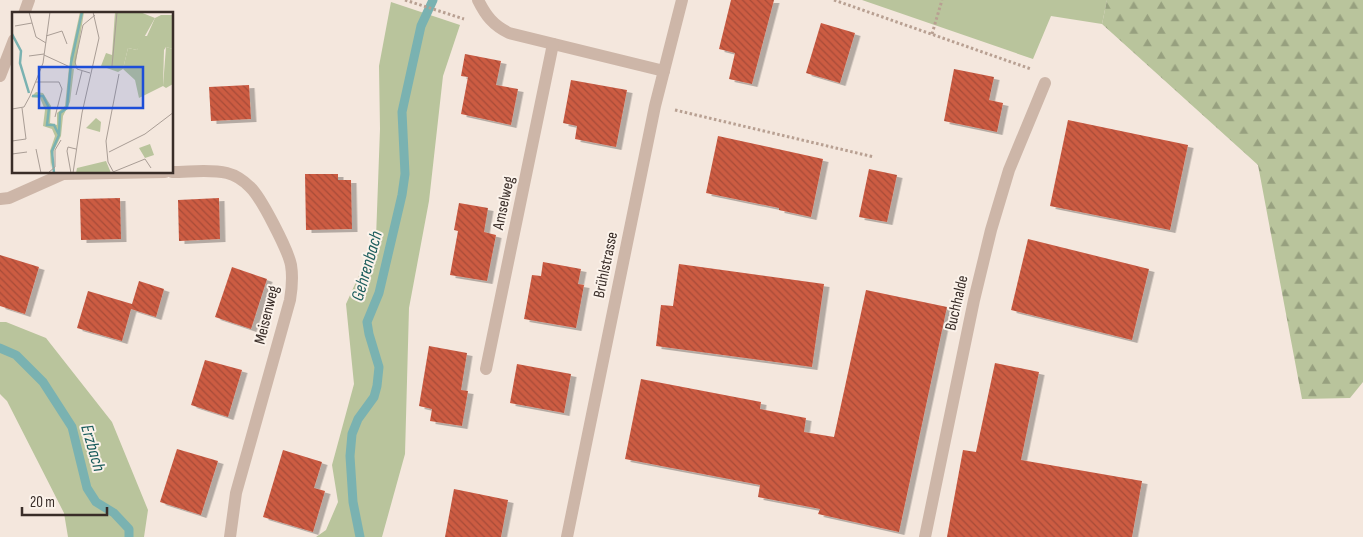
<svg xmlns="http://www.w3.org/2000/svg" width="1363" height="537" font-family="'Sofia Sans Condensed',sans-serif">
  <style>
    .green { fill: #b9c49c }
    .forest { fill: url(#forest-firs) }
    .lines { fill: none; stroke-linecap: round; stroke-linejoin: round }
    .stream { stroke: #7ab2b1; stroke-width: 9 }
    .building { fill: url(#building-back-hatch); filter: url(#shadow) }
    .path { stroke: #b8a092; stroke-width: 3; stroke-dasharray: 2.5 2.5; stroke-linecap: butt }
    .street { stroke: #cdb6a8; stroke-width: 12 }
    .labels { text-anchor: middle; dominant-baseline: central; stroke-width: 4; stroke-linejoin: round; paint-order: stroke }
    .street-label { font-size: 16px; fill: #392d28; stroke: #fbf2ea }
    .water-label { font-size: 18px; font-style: italic; fill: #1c5d5d; stroke: #fbf2ea }
    .inset-river { fill: none; stroke: #7ab2b1; stroke-width: 2.5 }
    .inset-road { fill: none; stroke: #a99d95; stroke-width: 1 }
    .view { fill: #1d4ed8; fill-opacity: 0.15; stroke: #1d4ed8; stroke-width: 2.5 }
    .inset-edge { fill: none; stroke: #392d28; stroke-width: 2.5 }
  </style>
  <defs>
    <pattern id="forest-firs" width="22" height="20" patternUnits="userSpaceOnUse" patternTransform="scale(1.25)"><rect width="22" height="20" fill="#b9c49c"/><path d="M5 1l3.5 6h-7zM16 11l3.5 6h-7z" fill="#97a07f"/></pattern>
    <pattern id="building-back-hatch" width="6" height="6" patternUnits="userSpaceOnUse" patternTransform="scale(1.25)"><rect width="6" height="6" fill="#cc5b43"/><path d="M-1 5l2 2M0 0l6 6M5-1l2 2" fill="none" stroke="#a74c38"/></pattern>
    <filter id="shadow"><feDropShadow dx="5.5" dy="3" stdDeviation="0" flood-color="#0004"/></filter>
  </defs>
  <rect width="100%" height="100%" fill="#f4e7dd"/>
  <g class="green">
    <path d="M 862,0 L 1107,0 L 1102,24 L 1051,16 L 1033,59 Z"/>
    <path d="M 391,2 L 460,25 L 443,76 L 429,201 L 409,308 L 405,454 L 382,537 L 316,537 L 326,530 L 338,502 L 332,465 L 354,384 L 346,304 L 376,238 L 380,129 L 379,66 Z"/>
    <path d="M 0,322 L 6,322 L 46,338 L 112,422 L 148,510 L 144,537 L 68,537 L 64,513 L 7,401 L 0,394 Z"/>
  </g>
  <path class="forest" d="M 1107,0 L 1363,0 L 1363,382 L 1350,398 L 1302,399 L 1258,165 L 1102,24 Z"/>
  <g class="lines">
    <g class="stream">
      <path d="M 0,348 L 16,355 L 43,382 L 72,427 L 87,488 L 96,502 L 114,513 L 129,529 L 129,537"/>
      <path d="M 360,537 L 353,502 L 350,456 L 352,434 L 358,419 L 374,397 L 377,386 L 379,367 L 369,334 L 367,322 L 379,293 L 402,195 L 405,174 L 402,112 L 421,26 L 433,0"/>
    </g>
  </g>
  <g class="building">
    <path d="M 731,0 L 774,0 L 752,84 L 729,79 L 735,53 L 719,49 Z"/>
    <path d="M 821,23 L 855,33 L 840,83 L 806,73 Z"/>
    <path d="M 465,54 L 501,61 L 496,85 L 518,89 L 511,125 L 461,114 L 468,77 L 461,76 Z"/>
    <path d="M 954,69 L 994,77 L 989,100 L 1003,103 L 997,132 L 944,121 Z"/>
    <path d="M 571,80 L 627,90 L 616,147 L 575,139 L 577,126 L 563,123 Z"/>
    <path d="M 249,85 L 251,119 L 211,121 L 209,87 Z"/>
    <path d="M 1068,120 L 1188,145 L 1170,230 L 1050,206 Z"/>
    <path d="M 718,136 L 823,159 L 811,217 L 779,210 L 779,208 L 706,193 Z"/>
    <path d="M 869,169 L 897,175 L 887,222 L 859,217 Z"/>
    <path d="M 305,174 L 338,174 L 338,180 L 351,180 L 352,229 L 306,230 Z"/>
    <path d="M 120,198 L 121,239 L 81,240 L 80,199 Z"/>
    <path d="M 219,198 L 220,239 L 179,241 L 178,200 Z"/>
    <path d="M 459,203 L 488,208 L 484,232 L 496,235 L 487,281 L 450,275 L 458,231 L 454,230 Z"/>
    <path d="M 1028,239 L 1149,269 L 1132,340 L 1011,310 Z"/>
    <path d="M 0,255 L 39,267 L 25,314 L 0,306 Z"/>
    <path d="M 543,262 L 581,269 L 578,284 L 584,285 L 576,328 L 524,319 L 532,275 L 541,276 Z"/>
    <path d="M 679,264 L 824,284 L 812,367 L 656,346 L 661,305 L 673,306 Z"/>
    <path d="M 232,267 L 267,279 L 251,329 L 215,317 Z"/>
    <path d="M 139,281 L 164,289 L 156,317 L 131,309 L 122,341 L 77,328 L 88,291 L 132,304 Z"/>
    <path d="M 866,290 L 947,307 L 899,532 L 818,514 L 820,509 L 758,497 L 760,485 L 625,459 L 641,379 L 761,402 L 760,409 L 806,418 L 804,432 L 834,437 Z"/>
    <path d="M 429,346 L 467,353 L 461,390 L 468,391 L 462,426 L 430,421 L 432,409 L 419,406 Z"/>
    <path d="M 205,360 L 242,370 L 228,417 L 191,405 Z"/>
    <path d="M 995,363 L 1039,372 L 1021,460 L 1142,481 L 1132,537 L 947,537 L 963,450 L 976,452 Z"/>
    <path d="M 517,364 L 571,374 L 564,413 L 510,403 Z"/>
    <path d="M 177,449 L 218,461 L 201,515 L 160,502 Z"/>
    <path d="M 283,450 L 322,462 L 314,488 L 325,491 L 313,532 L 263,517 Z"/>
    <path d="M 454,489 L 508,500 L 501,537 L 445,537 Z"/>
  </g>
  <g class="lines">
    <g class="path">
      <path d="M 405,0 L 464,19"/>
      <path d="M 834,0 L 1031,69"/>
      <path d="M 932,34 L 942,0"/>
      <path d="M 675,110 L 874,157"/>
    </g>
    <g class="street">
      <path d="M 478,0 C 486,16 493,25 509,33 L 664,71"/>
      <path d="M 24,14 L 29,0"/>
      <path d="M 0,76 L 14,40"/>
      <path d="M 172,172 C 190,172 210,169 227,173 C 235,175 244,181 250,187 C 261,197 288,250 291,265 C 293,277 292,288 290,300 L 236,493 L 230,537"/>
      <path d="M 0,199 L 9,198 L 63,174 L 165,172"/>
      <path d="M 486,369 L 553,44"/>
      <path d="M 567,537 L 655,106 L 682,0"/>
      <path d="M 925,537 L 974,300 L 991,230 L 1009,170 L 1045,83"/>
    </g>
  </g>
  <g class="labels">
    <g class="street-label">
      <text transform="translate(504 203) rotate(-78)">Amselweg</text>
      <text transform="translate(606 265) rotate(-78)">Brühlstrasse</text>
      <text transform="translate(957 303) rotate(-77)">Buchhalde</text>
      <text transform="translate(267 315) rotate(-76)">Meisenweg</text>
    </g>
    <g class="water-label">
      <text transform="translate(367 266) rotate(-74)">Gehrenbach</text>
      <text transform="translate(93 448) rotate(74)">Erzbach</text>
    </g>
  </g>
  <g transform="translate(12 12)">
    <rect width="161" height="161" fill="#f4e7dd"/>
    <path d="M 68,0 L 72,0 L 63,56 L 58,54 L 58,46 ZM 103,0 L 128,0 L 143,6 L 125,38 L 116,36 L 111,57 L 106,60 L 89,54 L 94,41 L 100,43 ZM 154,35 L 161,37 L 161,72 L 154,76 L 151,74 ZM 57,55 L 62,57 L 58,90 L 51,104 L 49,124 L 42,138 L 39,156 L 38,139 L 43,124 L 40,117 L 31,114 L 33,98 L 28,86 L 19,85 L 24,80 L 31,81 L 39,94 L 38,111 L 45,113 L 45,101 L 53,94 ZM 84,106 L 89,110 L 88,120 L 74,116 ZM 138,132 L 142,143 L 133,146 L 127,136 Z" fill="#b9c49c"/>
    <path d="M 149,3 L 162,3 L 161,37 L 154,35 L 152,38 L 151,74 L 127,86 L 123,68 L 111,57 L 116,36 L 125,38 L 130,24 L 135,24 L 143,6 ZM 94,149 L 99,161 L 64,161 L 65,156 Z" fill="#b9c49c"/>
    <path class="inset-river" d="M 0,22 L 9,39 L 8,51 L 17,81M 20,84 L 31,84 L 37,96 L 35,113 L 42,113 L 47,123 L 40,139 L 42,161M 47,123 L 48,101 L 55,96 L 59,51 L 70,0"/>
    <path class="inset-road" d="M 17,0 L 24,25 L 34,31M 3,14 L 20,11M 34,24 L 50,19 L 55,32M 32,43 L 58,55M 17,44 L 32,42M 100,54 L 105,0M 78,61 L 65,57 L 63,50 L 71,13 L 83,3M 24,70 L 47,70 L 50,77 L 43,105M 64,83 L 70,59M 0,97 L 12,95 L 18,84 L 31,51 L 38,0M 0,129 L 14,127 L 10,96M 24,137 L 29,161M 97,140 L 133,122 L 162,100M 0,142 L 15,140M 101,160 L 133,147 L 139,156M 36,161 L 43,155 L 43,138 L 49,128M 59,161 L 55,139 L 56,135 L 64,137M 61,161 L 70,101 L 87,26 L 81,0M 102,161 L 96,150 L 94,129 L 107,62"/>
    <path class="view" d="M 27,55 L 131,55 L 131,96 L 27,96 Z"/>
    <rect width="161" height="161" class="inset-edge"/>
  </g>
  <path d="M22 507v8h85v-8" fill="none" stroke="#392d28" stroke-width="2.5"/>
  <text x="30" y="507" font-size="15" fill="#392d28" stroke="#fbf2ea" stroke-width="4" paint-order="stroke">20 m</text>
</svg>
